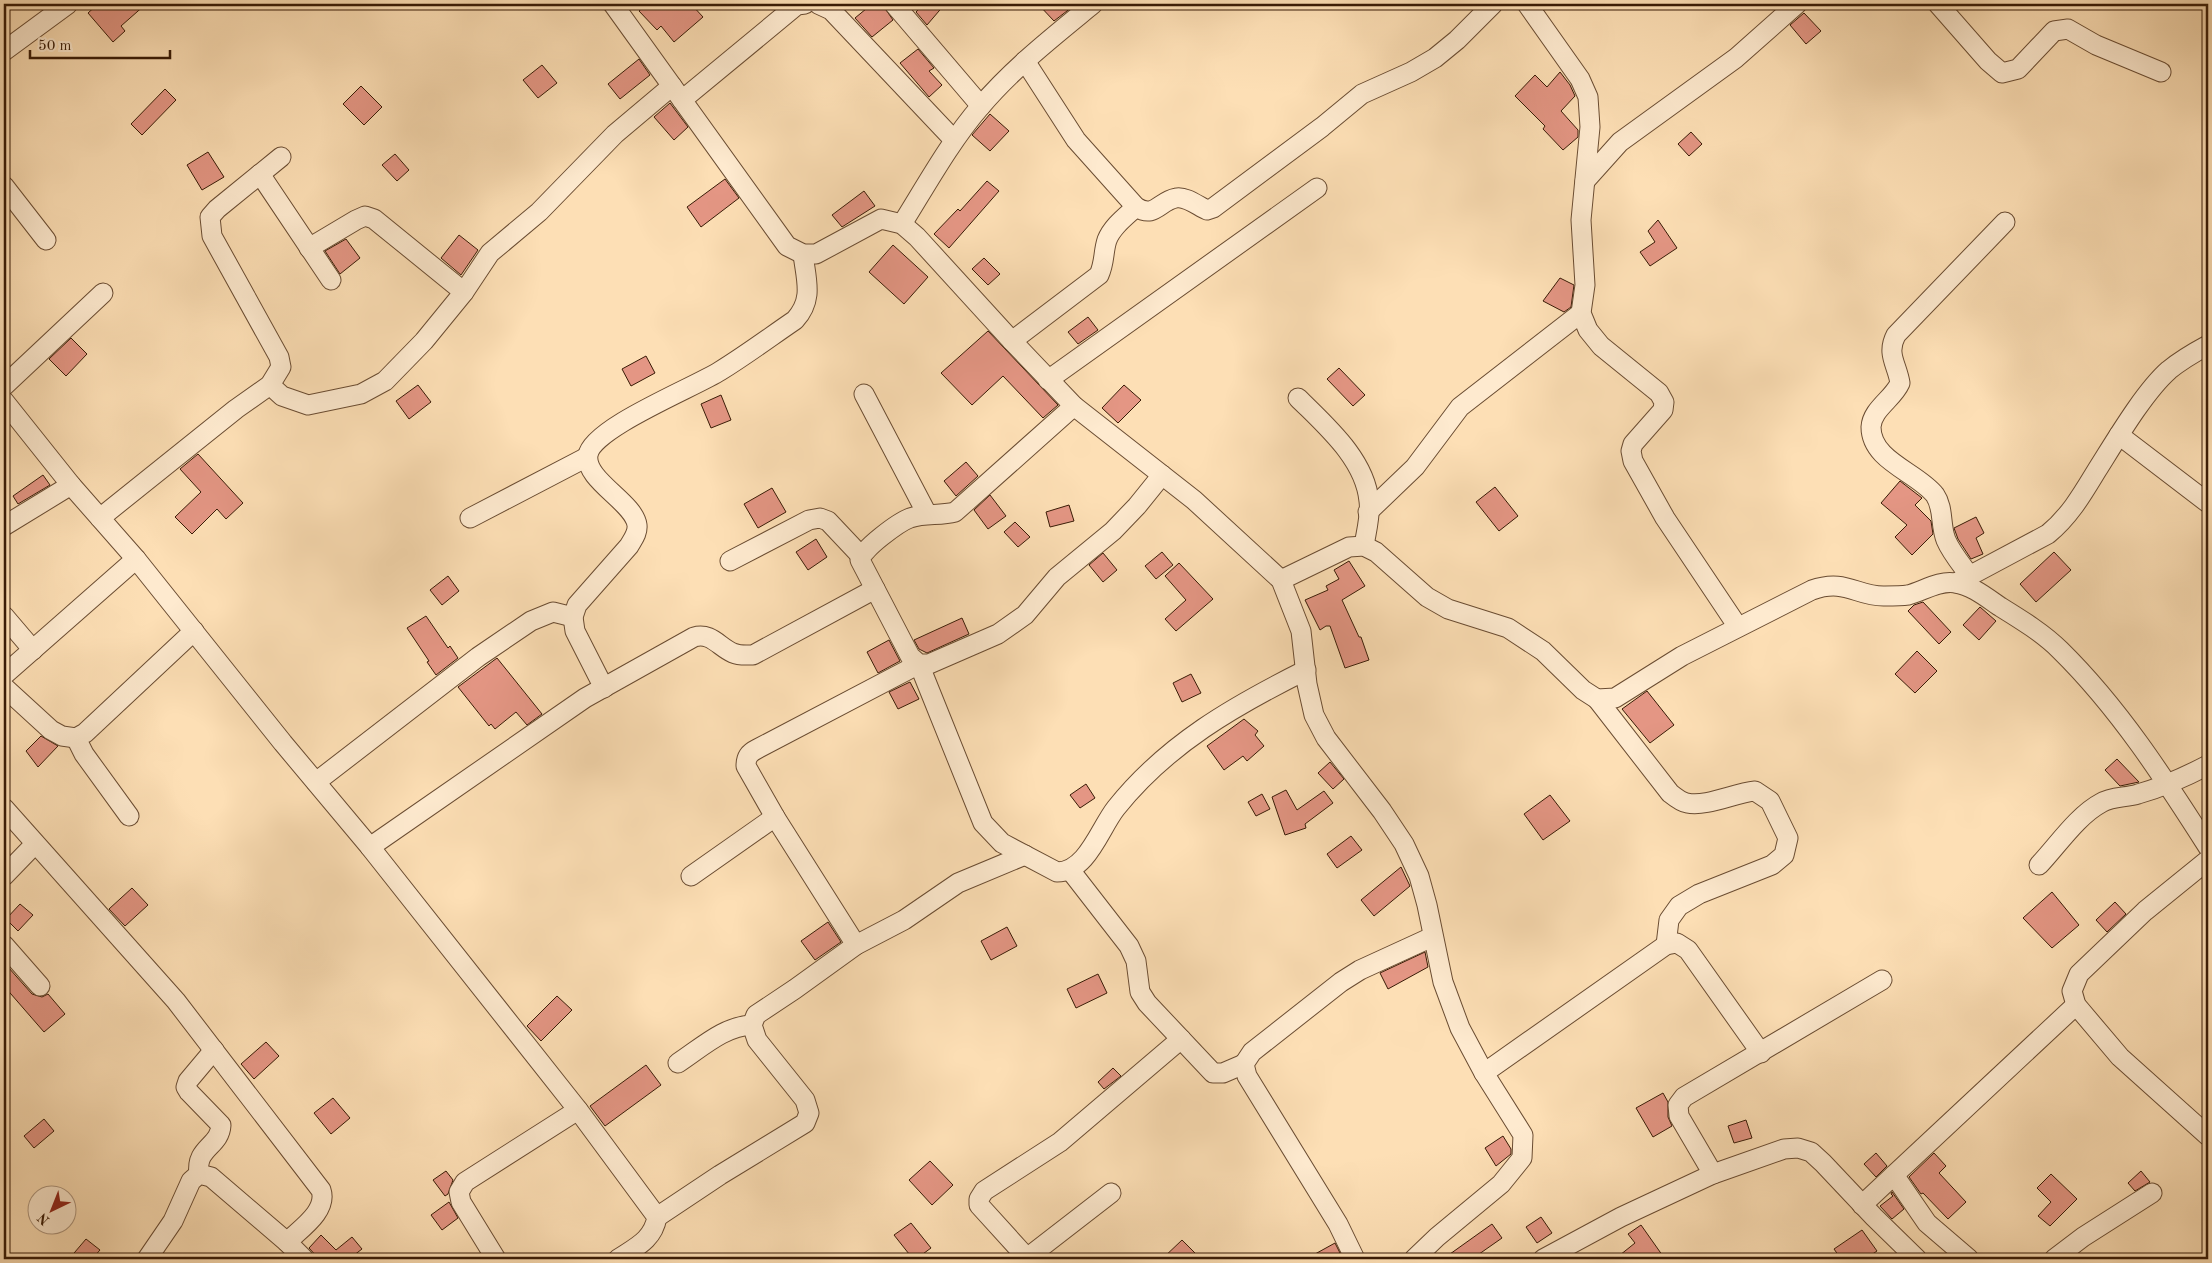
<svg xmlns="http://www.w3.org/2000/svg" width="2212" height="1263" font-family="'Old Standard TT',serif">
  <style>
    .building { fill: #e49684; stroke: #391b06 }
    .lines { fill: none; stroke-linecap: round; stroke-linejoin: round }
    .minor-casing { stroke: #6a4c32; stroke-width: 21 }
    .minor { stroke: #feeacf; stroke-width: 19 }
  </style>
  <rect width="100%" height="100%" fill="#fddfb5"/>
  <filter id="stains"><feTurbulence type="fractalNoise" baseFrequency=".004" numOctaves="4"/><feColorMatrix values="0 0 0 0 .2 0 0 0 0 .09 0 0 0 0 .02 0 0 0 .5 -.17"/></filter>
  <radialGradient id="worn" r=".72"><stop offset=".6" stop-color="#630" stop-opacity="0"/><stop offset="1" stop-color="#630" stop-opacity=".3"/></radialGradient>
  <g class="building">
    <path d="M 98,4 L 146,4 L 121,26 L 125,31 L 113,42 L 88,13 Z"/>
    <path d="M 647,4 L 691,4 L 703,17 L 674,42 L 661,26 L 657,30 L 639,11 Z"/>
    <path d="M 872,4 L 882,4 L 893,20 L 872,37 L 855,18 Z"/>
    <path d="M 923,4 L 945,4 L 927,25 L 916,12 Z"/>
    <path d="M 1038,4 L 1076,4 L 1054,21 Z"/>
    <path d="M 1804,13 L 1821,31 L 1806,44 L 1790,25 Z"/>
    <path d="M 918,49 L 934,68 L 929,71 L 942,85 L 929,97 L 900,63 Z"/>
    <path d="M 639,59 L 650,75 L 620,99 L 608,84 Z"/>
    <path d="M 542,65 L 557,83 L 538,98 L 523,80 Z"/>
    <path d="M 1560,72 L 1570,85 L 1575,96 L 1561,111 L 1578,130 L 1578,137 L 1563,150 L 1543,129 L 1545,126 L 1515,96 L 1535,75 L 1547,87 Z"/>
    <path d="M 361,86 L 382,107 L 364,125 L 343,104 Z"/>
    <path d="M 165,89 L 176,100 L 142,135 L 131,124 Z"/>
    <path d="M 670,103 L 688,127 L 674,140 L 654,117 Z"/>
    <path d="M 990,114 L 1009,131 L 990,151 L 972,135 Z"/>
    <path d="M 1691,132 L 1702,144 L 1689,156 L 1678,144 Z"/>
    <path d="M 208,152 L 224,177 L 202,190 L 187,165 Z"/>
    <path d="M 395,154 L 409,170 L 397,181 L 382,165 Z"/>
    <path d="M 725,179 L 739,198 L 701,227 L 687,207 Z"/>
    <path d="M 987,181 L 999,191 L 949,248 L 934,234 L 958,209 L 960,211 Z"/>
    <path d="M 864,191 L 875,206 L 842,227 L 832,215 Z"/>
    <path d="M 1658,220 L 1677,248 L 1650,266 L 1640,252 L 1655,242 L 1648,231 Z"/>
    <path d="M 459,235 L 478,250 L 461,275 L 441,258 Z"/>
    <path d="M 346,239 L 360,258 L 340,274 L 325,251 Z"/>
    <path d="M 893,245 L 928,277 L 904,304 L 869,272 Z"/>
    <path d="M 984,258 L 1000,274 L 988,285 L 972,269 Z"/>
    <path d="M 1560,278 L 1574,285 L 1571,307 L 1564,312 L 1543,301 Z"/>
    <path d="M 1088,317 L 1098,330 L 1078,344 L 1068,332 Z"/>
    <path d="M 988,331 L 1058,405 L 1043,418 L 1003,376 L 972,405 L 941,373 Z"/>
    <path d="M 71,338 L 87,354 L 66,376 L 49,359 Z"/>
    <path d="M 646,356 L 655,373 L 631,386 L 622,369 Z"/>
    <path d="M 1339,368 L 1365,395 L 1353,406 L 1327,379 Z"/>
    <path d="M 418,385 L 431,402 L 409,419 L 396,401 Z"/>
    <path d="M 1124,385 L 1141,400 L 1118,423 L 1102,408 Z"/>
    <path d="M 721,395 L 731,420 L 711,428 L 701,404 Z"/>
    <path d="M 198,454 L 243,503 L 226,519 L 217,509 L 192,534 L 175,517 L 201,492 L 180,469 Z"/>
    <path d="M 966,462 L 978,476 L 956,496 L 944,481 Z"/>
    <path d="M 43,475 L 50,485 L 18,504 L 13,496 Z"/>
    <path d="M 1900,481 L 1922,498 L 1915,505 L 1931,521 L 1933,534 L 1912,555 L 1895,537 L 1907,525 L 1881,503 Z"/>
    <path d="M 1495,487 L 1518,516 L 1499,531 L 1476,502 Z"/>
    <path d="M 772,488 L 786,512 L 758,528 L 744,504 Z"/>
    <path d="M 990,495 L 1006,516 L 988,529 L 974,510 Z"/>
    <path d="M 1069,505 L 1074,521 L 1050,527 L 1046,512 Z"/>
    <path d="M 1976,517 L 1984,533 L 1976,538 L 1983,554 L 1971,559 L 1958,539 L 1954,528 Z"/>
    <path d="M 1015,522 L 1030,537 L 1018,547 L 1004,532 Z"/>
    <path d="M 816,539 L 827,557 L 808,570 L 796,552 Z"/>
    <path d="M 1162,552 L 1173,565 L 1156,579 L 1145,566 Z"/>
    <path d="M 2054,552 L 2071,570 L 2036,602 L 2020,584 Z"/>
    <path d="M 1103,553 L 1117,570 L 1103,582 L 1089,565 Z"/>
    <path d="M 1349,561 L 1365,586 L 1342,600 L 1359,637 L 1361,637 L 1369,660 L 1345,668 L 1330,626 L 1326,626 L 1320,630 L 1305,600 L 1328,590 L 1326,586 L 1339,579 L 1334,570 Z"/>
    <path d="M 1179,563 L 1213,599 L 1176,631 L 1165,619 L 1186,600 L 1165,576 Z"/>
    <path d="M 448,576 L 459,591 L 442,605 L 430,590 Z"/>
    <path d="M 1923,602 L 1951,632 L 1939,644 L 1908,611 L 1914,605 Z"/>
    <path d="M 1980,607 L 1996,621 L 1979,640 L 1963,625 Z"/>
    <path d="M 426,616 L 448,648 L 450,646 L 458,658 L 436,675 L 427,662 L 429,661 L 407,628 Z"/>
    <path d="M 962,618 L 969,634 L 927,653 L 919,649 L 914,640 Z"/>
    <path d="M 889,640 L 900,661 L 878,673 L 867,652 Z"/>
    <path d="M 1917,651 L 1937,671 L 1915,693 L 1895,674 Z"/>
    <path d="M 497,658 L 542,714 L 527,725 L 516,712 L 495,729 L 491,724 L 489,726 L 458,687 Z"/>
    <path d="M 1191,674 L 1201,693 L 1182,702 L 1173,683 Z"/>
    <path d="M 910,682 L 919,699 L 898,709 L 889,692 Z"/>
    <path d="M 1647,691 L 1674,725 L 1650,743 L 1622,709 Z"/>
    <path d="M 1244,719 L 1258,731 L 1255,735 L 1264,746 L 1247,761 L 1243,756 L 1224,770 L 1207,746 Z"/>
    <path d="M 41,736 L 58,746 L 38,767 L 26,751 Z"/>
    <path d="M 2117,759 L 2139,782 L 2120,786 L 2105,770 Z"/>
    <path d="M 1330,762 L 1344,779 L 1333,789 L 1318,773 Z"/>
    <path d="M 1086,784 L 1095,798 L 1080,808 L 1070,795 Z"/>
    <path d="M 1286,790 L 1297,810 L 1324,791 L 1333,803 L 1305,824 L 1306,828 L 1285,835 L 1272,797 Z"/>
    <path d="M 1262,794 L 1270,809 L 1256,816 L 1248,802 Z"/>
    <path d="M 1550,795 L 1570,821 L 1543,840 L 1524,814 Z"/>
    <path d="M 1351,836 L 1362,850 L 1337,868 L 1327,854 Z"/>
    <path d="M 1401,867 L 1410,886 L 1374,916 L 1361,900 Z"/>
    <path d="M 132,888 L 148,905 L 125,926 L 109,909 Z"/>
    <path d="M 2052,892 L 2079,925 L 2052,948 L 2023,918 Z"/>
    <path d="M 2115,902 L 2126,914 L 2107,932 L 2096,920 Z"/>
    <path d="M 20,904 L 33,915 L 18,931 L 6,919 Z"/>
    <path d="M 828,922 L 841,942 L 815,960 L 801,941 Z"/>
    <path d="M 1007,927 L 1017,946 L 991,960 L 981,941 Z"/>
    <path d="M 1425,952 L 1428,967 L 1388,989 L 1380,973 Z"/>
    <path d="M 8,967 L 32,994 L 42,997 L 48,994 L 65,1014 L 44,1032 L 4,986 L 4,972 Z"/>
    <path d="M 1098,974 L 1107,993 L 1076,1008 L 1067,989 Z"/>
    <path d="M 557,996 L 572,1010 L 541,1041 L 527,1026 Z"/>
    <path d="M 266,1042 L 279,1056 L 254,1079 L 241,1064 Z"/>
    <path d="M 646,1065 L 661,1085 L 605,1126 L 590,1106 Z"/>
    <path d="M 1113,1068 L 1121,1076 L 1104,1089 L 1098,1082 Z"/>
    <path d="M 1663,1093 L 1668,1102 L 1668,1117 L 1672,1126 L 1653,1137 L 1636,1108 Z"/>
    <path d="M 333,1098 L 350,1118 L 331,1134 L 314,1113 Z"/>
    <path d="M 44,1119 L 54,1131 L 34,1148 L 24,1136 Z"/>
    <path d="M 1746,1120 L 1752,1138 L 1734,1143 L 1728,1126 Z"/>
    <path d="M 1503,1136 L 1511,1149 L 1511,1154 L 1496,1166 L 1485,1148 Z"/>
    <path d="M 1876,1153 L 1887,1166 L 1876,1177 L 1864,1164 Z"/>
    <path d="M 1934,1153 L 1946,1166 L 1939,1173 L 1966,1202 L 1948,1219 L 1923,1193 L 1921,1194 L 1909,1177 Z"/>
    <path d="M 930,1161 L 953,1185 L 932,1205 L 909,1180 Z"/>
    <path d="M 446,1171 L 453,1180 L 448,1194 L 445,1196 L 433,1180 Z"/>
    <path d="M 2141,1171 L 2150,1182 L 2135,1191 L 2128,1183 Z"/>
    <path d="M 2051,1174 L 2077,1199 L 2050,1226 L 2038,1216 L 2051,1202 L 2037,1188 Z"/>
    <path d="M 1892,1192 L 1904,1209 L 1892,1219 L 1880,1206 L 1893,1196 L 1891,1194 Z"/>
    <path d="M 449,1202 L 458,1218 L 442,1230 L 431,1215 Z"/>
    <path d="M 1541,1217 L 1552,1233 L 1537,1243 L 1526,1227 Z"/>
    <path d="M 911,1223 L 931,1248 L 916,1259 L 913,1259 L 894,1235 Z"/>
    <path d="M 1492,1224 L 1502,1238 L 1472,1259 L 1443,1259 Z"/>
    <path d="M 1641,1225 L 1665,1259 L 1615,1259 L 1635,1243 L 1628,1234 Z"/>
    <path d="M 1862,1230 L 1877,1251 L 1865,1259 L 1841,1259 L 1834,1249 Z"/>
    <path d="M 321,1235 L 336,1250 L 352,1237 L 362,1249 L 349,1259 L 319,1259 L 309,1248 Z"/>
    <path d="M 86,1239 L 100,1250 L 92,1259 L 69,1259 Z"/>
    <path d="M 1182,1240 L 1201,1259 L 1162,1259 Z"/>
    <path d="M 1335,1243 L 1343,1259 L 1306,1259 Z"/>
  </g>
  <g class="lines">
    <defs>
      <g id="minor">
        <path d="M 613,4 L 787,246 L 803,254 L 816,254 L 881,219 L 902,224 L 917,237 L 1012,341 L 1074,406 L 1194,500 L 1281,580 L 1301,631 L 1307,684 L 1314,715 L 1326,738 L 1382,811 L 1404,844 L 1419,876 L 1427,905 L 1443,982 L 1460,1028 L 1484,1073 L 1523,1135 L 1522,1158 L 1501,1184 L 1437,1237 L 1414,1259"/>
        <path d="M 818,4 L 831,10 L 954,140"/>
        <path d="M 894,4 L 981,106"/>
        <path d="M 1527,4 L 1580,79 L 1588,97 L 1590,127 L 1581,220 L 1585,285 L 1581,313 L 1588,330 L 1601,346 L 1659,393 L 1664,402 L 1663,410 L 1633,444 L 1631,451 L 1633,461 L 1665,518 L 1738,627"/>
        <path d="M 1938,4 L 1988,61 L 2002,73 L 2018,69 L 2054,31 L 2068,29 L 2096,45 L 2161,72"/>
        <path d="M 4,51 L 68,4"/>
        <path d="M 1025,61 L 1076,140 L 1136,207 C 1155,219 1159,201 1176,198 C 1186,196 1198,206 1207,210 L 1213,208 L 1322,127 L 1362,94 L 1411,72 L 1435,58 L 1457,40 L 1493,4"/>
        <path d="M 682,100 L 797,5 L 805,4"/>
        <path d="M 260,174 L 331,280"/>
        <path d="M 1585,181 L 1620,142 L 1736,58 L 1797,4"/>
        <path d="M 4,186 L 46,240"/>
        <path d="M 902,224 C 927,184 950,142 980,107 C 1013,68 1054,36 1093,4"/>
        <path d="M 309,248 L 356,220 L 365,216 L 374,219 L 464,292"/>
        <path d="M 1012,341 L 1099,275 C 1105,262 1103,252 1107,240 C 1112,227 1125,217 1136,207"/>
        <path d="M 1048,380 L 1317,188"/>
        <path d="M 270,385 L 282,396 L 308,405 L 361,394 L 385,381 L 424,341 L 464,292 L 490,253 L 539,212 L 615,134 L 672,86"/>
        <path d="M 4,386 L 103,293"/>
        <path d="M 864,394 L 927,514"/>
        <path d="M 1298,398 C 1326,426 1365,459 1369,501 C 1371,515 1366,532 1364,546"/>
        <path d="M 4,401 L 71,485 L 136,559 L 283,743 L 370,847 L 578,1110 L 657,1217 C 653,1240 636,1247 618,1259"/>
        <path d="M 1074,406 L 955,512 C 940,516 925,513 910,518 C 899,522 862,549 860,560 L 910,656 L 919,664 L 929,664 L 998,634 L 1025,615 L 1057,577 L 1113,531 L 1137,506 L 1162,475"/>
        <path d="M 2119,435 L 2208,503"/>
        <path d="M 1368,512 L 1415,467 L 1460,407 L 1581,313"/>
        <path d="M 100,518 L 236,409 L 270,385 L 281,367 L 279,357 L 212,236 L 210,217 L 217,209 L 281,157"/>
        <path d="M 470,518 L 587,457"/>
        <path d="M 4,526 L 71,485"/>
        <path d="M 730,561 L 809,520 L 820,518 L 828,521 L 861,556"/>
        <path d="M 1969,575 C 1961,564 1951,552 1946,540 C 1940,525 1944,508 1935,495 C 1917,472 1871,461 1871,427 C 1872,409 1893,399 1900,383 C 1897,364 1886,354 1896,335 L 2005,222"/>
        <path d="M 1281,580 L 1349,547 L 1364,546 L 1376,552 L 1427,597 L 1448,609 L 1508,628 L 1543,651 L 1583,690 L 1597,699 L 1615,698 L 1682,656 L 1812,590 C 1846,578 1857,597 1885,596 C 1893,596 1901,596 1908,595 C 1923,591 1940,580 1955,583 C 1971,585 1986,597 1999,606 C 2020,619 2043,633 2060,650 C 2119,708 2164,778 2208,847"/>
        <path d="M 1958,582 L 2048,534 C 2070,516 2083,493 2097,470 C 2116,440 2144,392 2169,370 C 2181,360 2195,352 2208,345"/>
        <path d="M 4,616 L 33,650"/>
        <path d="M 4,675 L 136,559"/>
        <path d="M 4,687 L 51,730 L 62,736 L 76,738"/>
        <path d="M 604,688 L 575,631 L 573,617 L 577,605 L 629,546 C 633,539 638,533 637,525 C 634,502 584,480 588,455 C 592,428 695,387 720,371 C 746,355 770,337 795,320 C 814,299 806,280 803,254"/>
        <path d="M 1597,699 L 1670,793 C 1675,797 1681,802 1687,803 C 1707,807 1734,793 1755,791 L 1770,801 L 1788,838 L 1784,855 L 1772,865 L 1699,894 L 1679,906 L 1669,920 L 1666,945"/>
        <path d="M 316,782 L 478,657 L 531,621 L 553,612 L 573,617"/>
        <path d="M 4,808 L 176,1001 L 321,1190 C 328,1211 300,1229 287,1242"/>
        <path d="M 129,816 L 84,754 L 76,738 L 85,733 L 194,631"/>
        <path d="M 370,847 L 585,698 L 694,637 C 711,632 719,647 733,653 C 740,656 745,655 753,655 L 875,589"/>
        <path d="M 2208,860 L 2145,911 L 2079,974 L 2072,991 L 2076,1005 L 2120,1057 L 2208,1136"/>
        <path d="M 2039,865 C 2057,846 2078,815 2101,803 C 2112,796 2126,798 2138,794 C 2163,787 2185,777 2208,765"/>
        <path d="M 1070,870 L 1129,946 L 1136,961 L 1140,992 L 1147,1003 L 1213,1073 L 1223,1073 L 1244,1064"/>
        <path d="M 4,876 L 35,844"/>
        <path d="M 691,876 L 775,817"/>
        <path d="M 4,945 L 40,986"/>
        <path d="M 856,945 L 775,817 L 746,766 C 746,757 749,753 757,749 L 919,664 L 983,823 L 1002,843 L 1057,872 C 1087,872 1100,828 1116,808 C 1167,744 1234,706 1306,670"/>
        <path d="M 678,1063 C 701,1048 724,1026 752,1025"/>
        <path d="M 1484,1073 L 1666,945 L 1677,943 L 1688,950 L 1761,1053"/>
        <path d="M 199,1174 C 195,1147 220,1147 221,1125 L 189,1092 L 186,1087 L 188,1081 L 214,1050"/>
        <path d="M 1713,1174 L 1679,1116 L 1678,1105 L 1684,1097 L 1882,980"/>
        <path d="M 1894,1175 L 2076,1005"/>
        <path d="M 1862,1205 L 1894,1175 L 1927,1223 L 1969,1259"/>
        <path d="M 657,1217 L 720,1175 L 805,1123 L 809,1113 L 805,1100 L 757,1040 L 752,1025 L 756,1015 L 795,989 L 856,945 L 904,920 L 958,883 L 1025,855"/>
        <path d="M 1027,1258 L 1111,1193"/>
        <path d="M 147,1259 L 173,1221 L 191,1181 L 199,1174 L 211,1177 L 287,1242 L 304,1259"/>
        <path d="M 496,1259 L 461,1202 L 459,1192 L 465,1182 L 578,1110"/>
        <path d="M 1028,1259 L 979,1205 L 979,1199 L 984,1191 L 1060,1142 L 1181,1039"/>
        <path d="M 1355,1259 L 1338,1224 L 1247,1076 L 1244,1064 L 1252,1052 L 1341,982 L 1360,970 L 1432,937"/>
        <path d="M 1543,1259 L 1621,1217 L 1713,1174 L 1784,1149 L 1798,1148 L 1811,1152 L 1823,1163 L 1874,1217 L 1917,1259"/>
        <path d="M 2054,1259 L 2083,1237 L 2152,1193"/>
      </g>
    </defs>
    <use href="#minor" class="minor-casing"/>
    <use href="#minor" class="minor"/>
  </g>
  <rect width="2212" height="1263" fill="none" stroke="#fddfb5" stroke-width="20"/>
  <rect x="5" y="5" width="2202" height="1253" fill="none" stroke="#391b06" stroke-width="2.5"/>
  <rect x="10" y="10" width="2192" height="1243" fill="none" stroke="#391b06"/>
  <g transform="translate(52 1210) rotate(223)"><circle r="24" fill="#feeacf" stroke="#af977f"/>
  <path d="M0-4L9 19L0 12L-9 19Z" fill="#8f2418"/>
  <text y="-8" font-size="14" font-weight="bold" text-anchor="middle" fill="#391b06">N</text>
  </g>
  <path d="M30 50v8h140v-8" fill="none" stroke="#391b06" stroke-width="2.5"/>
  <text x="38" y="50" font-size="15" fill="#391b06" stroke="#feeacf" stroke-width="4" paint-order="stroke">50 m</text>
  <rect width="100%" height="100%" filter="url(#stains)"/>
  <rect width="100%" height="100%" fill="url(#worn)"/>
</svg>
